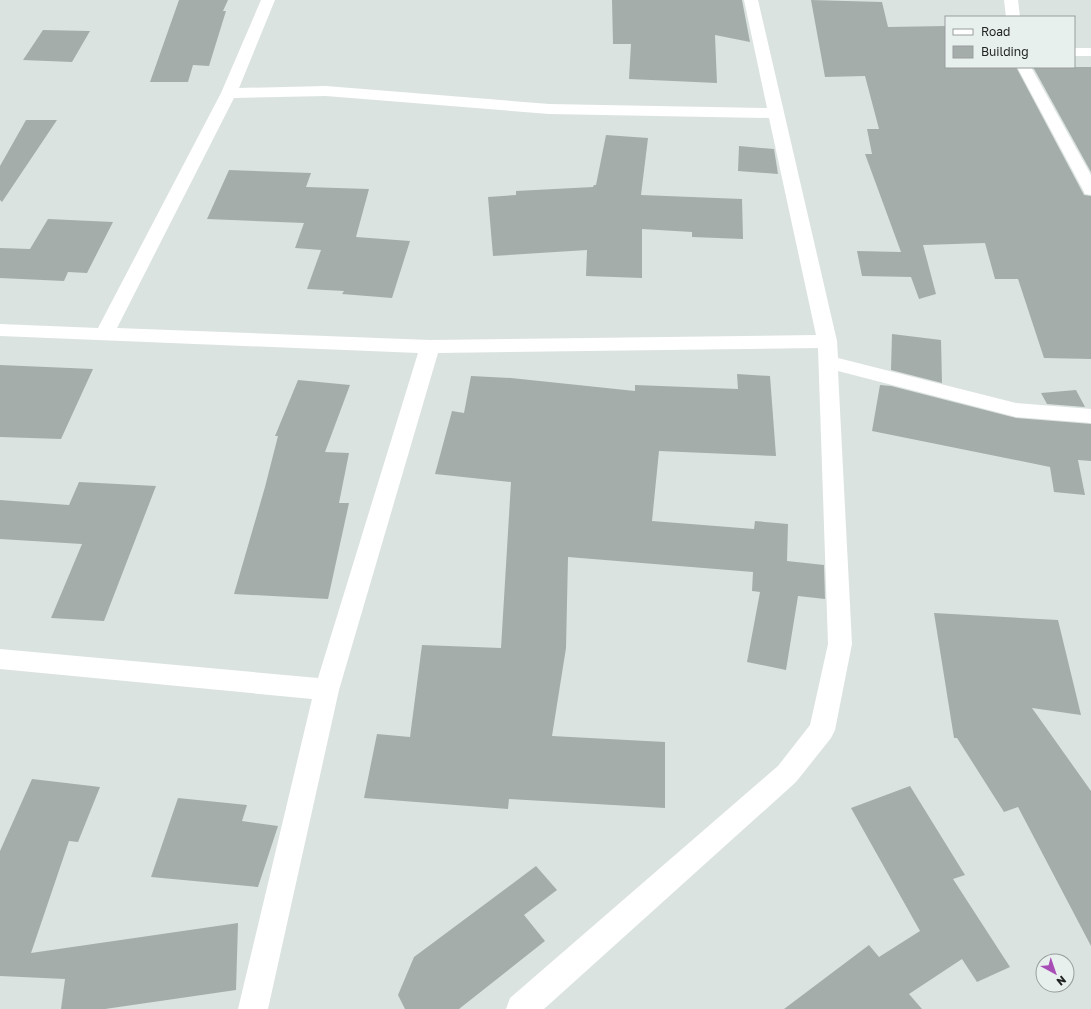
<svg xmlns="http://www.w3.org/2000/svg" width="1091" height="1009" font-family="'Golos Text',sans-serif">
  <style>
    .building { fill: #a5adab }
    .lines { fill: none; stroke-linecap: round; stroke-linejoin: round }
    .minor { fill: #fff; fill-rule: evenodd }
  </style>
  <rect width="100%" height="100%" fill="#dbe3e1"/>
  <g class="building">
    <path d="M 179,0 L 228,0 L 223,11 L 226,11 L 209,66 L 193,65 L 188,82 L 150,82 Z"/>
    <path d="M 612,0 L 742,0 L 750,42 L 715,35 L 717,83 L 629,79 L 631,44 L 613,44 Z"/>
    <path d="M 811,0 L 882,2 L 888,27 L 946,26 L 946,67 L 1016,67 L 1084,195 L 1091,196 L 1091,359 L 1044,358 L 1018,279 L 995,279 L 985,243 L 923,245 L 936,294 L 919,299 L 911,277 L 862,276 L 857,251 L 901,252 L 865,154 L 872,154 L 867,129 L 879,129 L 865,76 L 825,77 Z"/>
    <path d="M 43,30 L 90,31 L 72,62 L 23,60 Z"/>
    <path d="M 1033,67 L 1091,67 L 1091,172 Z"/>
    <path d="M 26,120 L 57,120 L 2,202 L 0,200 L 0,166 Z"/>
    <path d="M 606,135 L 648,138 L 641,195 L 742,199 L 743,239 L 692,237 L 692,232 L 642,229 L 642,278 L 586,276 L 587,250 L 493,256 L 488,197 L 516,195 L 516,191 L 593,187 L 594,185 L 596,185 Z"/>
    <path d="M 739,146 L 774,149 L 778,174 L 738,171 Z"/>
    <path d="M 229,170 L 311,173 L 306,187 L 369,189 L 356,237 L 410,241 L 392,298 L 342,294 L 344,291 L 307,289 L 321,250 L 295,248 L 304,223 L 207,219 Z"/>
    <path d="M 48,219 L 113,222 L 87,273 L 68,272 L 64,281 L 0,278 L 0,248 L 30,249 Z"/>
    <path d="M 892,334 L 941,340 L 942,383 L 891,370 Z"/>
    <path d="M 0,365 L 93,369 L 61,439 L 0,437 Z"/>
    <path d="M 737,374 L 770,376 L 776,456 L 659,451 L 652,521 L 754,529 L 755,521 L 788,524 L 787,561 L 824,565 L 825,599 L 798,596 L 786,670 L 747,662 L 760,592 L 752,591 L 753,572 L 568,557 L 566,648 L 552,736 L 665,742 L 665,808 L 509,799 L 508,809 L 364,798 L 377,734 L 410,737 L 422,645 L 501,648 L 511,482 L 435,474 L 452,411 L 464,413 L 471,376 L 511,378 L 635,391 L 635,385 L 738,389 Z"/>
    <path d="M 298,380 L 350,385 L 325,452 L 349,453 L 339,503 L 349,503 L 328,599 L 234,594 L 265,487 L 278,436 L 275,436 Z"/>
    <path d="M 880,385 L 891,386 L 1016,418 L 1091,424 L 1091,461 L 1078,460 L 1085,495 L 1054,492 L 1050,467 L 872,431 Z"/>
    <path d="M 1076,390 L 1085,407 L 1047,404 L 1041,393 Z"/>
    <path d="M 79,482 L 156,486 L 104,621 L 51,618 L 82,544 L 0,539 L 0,500 L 69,505 Z"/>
    <path d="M 934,613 L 1058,620 L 1081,715 L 1032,708 L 1091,791 L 1091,946 L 1018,807 L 1004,812 L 957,738 L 954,738 Z"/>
    <path d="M 32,779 L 100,787 L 78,842 L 69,841 L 31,953 L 238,923 L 236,990 L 105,1009 L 61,1009 L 65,979 L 0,976 L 0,851 Z"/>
    <path d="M 910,786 L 965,875 L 953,879 L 1010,967 L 977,982 L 962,959 L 909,994 L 922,1009 L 784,1009 L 869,945 L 879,957 L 920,931 L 851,808 Z"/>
    <path d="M 178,798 L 247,805 L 242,821 L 278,826 L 258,887 L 151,877 Z"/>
    <path d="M 536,866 L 557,890 L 524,915 L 545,941 L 459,1009 L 405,1009 L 398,995 L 414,957 Z"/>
  </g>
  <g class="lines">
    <g class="minor">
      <path d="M 261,0 L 275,0 L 239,88 L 326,86 L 549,104 L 767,108 L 744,0 L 758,0 L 837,341 L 838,358 L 1016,403 L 1091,409 L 1091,423 L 1016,417 L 838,371 L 852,644 L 835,730 L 831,738 L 796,782 L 544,1009 L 506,1009 L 510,998 L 778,766 L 810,725 L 828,644 L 818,348 L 438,353 L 339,690 L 268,1009 L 238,1009 L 312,699 L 0,669 L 0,649 L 318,678 L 418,353 L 0,336 L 0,324 L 98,328 L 221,93 ZM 326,96 L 549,114 L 769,118 L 816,335 L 430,340 L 117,328 L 234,98 Z"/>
      <path d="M 1004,0 L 1018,0 L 1020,17 L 1006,17 Z"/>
      <rect x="1074" y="48" width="17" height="8"/>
      <path d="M 1017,67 L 1031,67 L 1091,175 L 1091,195 L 1085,194 L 1083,190 Z"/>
    </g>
  </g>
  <rect x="945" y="16" width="130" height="52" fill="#e8f0ee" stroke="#989e9d"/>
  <rect x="953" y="29" width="20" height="6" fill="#ffffff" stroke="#989e9d"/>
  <text x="981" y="36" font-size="12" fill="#212423">Road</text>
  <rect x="953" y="46" width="20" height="12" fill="#a5adab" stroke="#989e9d"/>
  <text x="981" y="56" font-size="12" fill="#212423">Building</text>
  <g transform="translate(1055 973) rotate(140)"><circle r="19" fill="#e8f0ee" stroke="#989e9d"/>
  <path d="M0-3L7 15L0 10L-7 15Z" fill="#a84cb6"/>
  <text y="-6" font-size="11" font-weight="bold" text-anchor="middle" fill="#212423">N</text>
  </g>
</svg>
